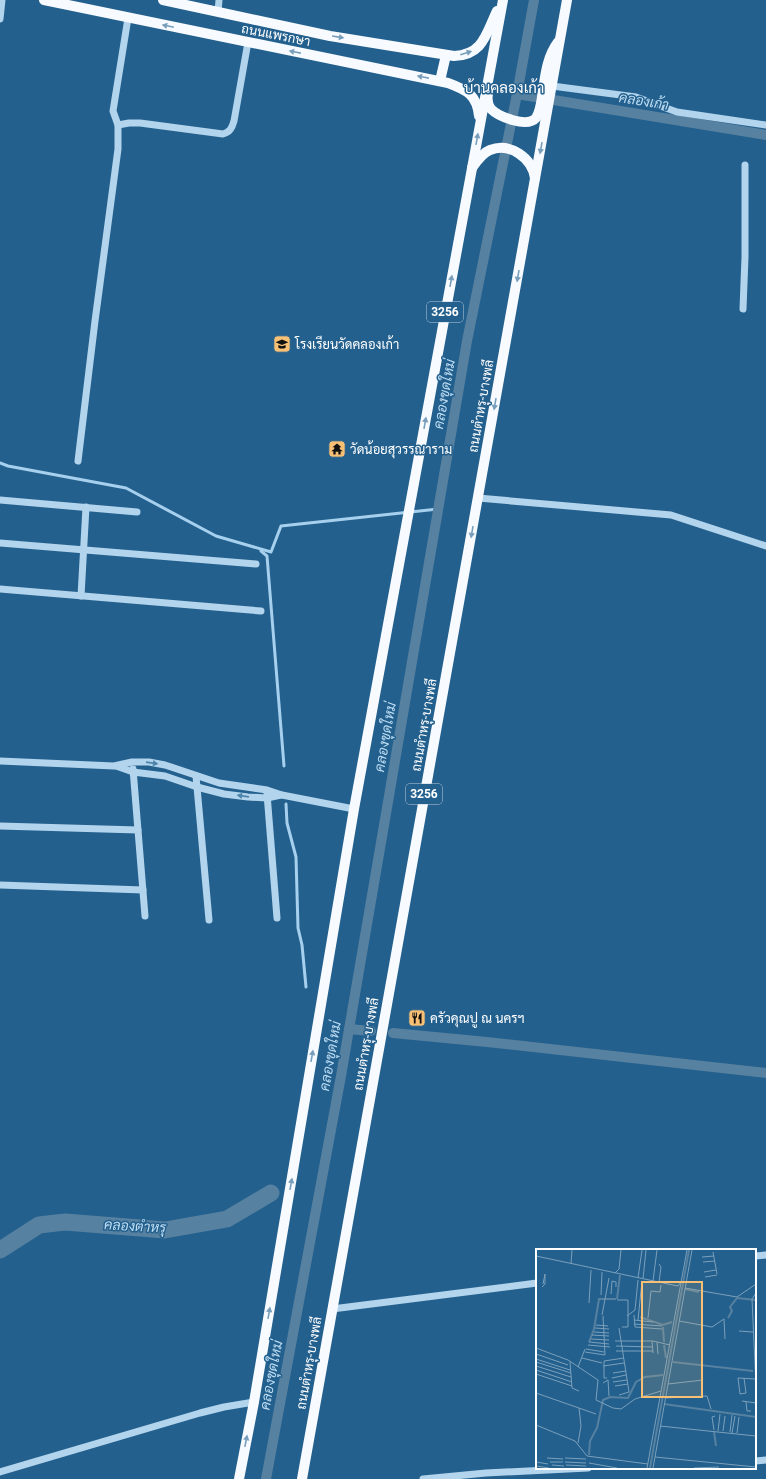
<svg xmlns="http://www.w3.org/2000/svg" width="766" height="1479" font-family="Roboto,Sarabun,sans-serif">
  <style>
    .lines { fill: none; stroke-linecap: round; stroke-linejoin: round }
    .stream { stroke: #a6d0ed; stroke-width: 3 }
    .canal { stroke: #5781a0; stroke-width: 10 }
    .river { stroke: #5781a0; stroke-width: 17 }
    .minor { stroke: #b2d4ec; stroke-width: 7 }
    .major { stroke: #f7fbff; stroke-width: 10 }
    .oneway { fill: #789ebb }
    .oneway2 { fill: #4e83aa }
    .labels { text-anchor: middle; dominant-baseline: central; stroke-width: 3; stroke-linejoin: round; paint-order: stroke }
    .shield { fill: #23608e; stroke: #bdcfdd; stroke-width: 1 }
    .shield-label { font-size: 12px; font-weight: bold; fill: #fff }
    .street-label { font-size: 13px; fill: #fff; stroke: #23608e }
    .poi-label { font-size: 13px; fill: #fff; stroke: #23608e; text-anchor: start }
    .water-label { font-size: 14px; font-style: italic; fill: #beddf3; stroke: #23608e }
    .quarter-label { font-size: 15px; fill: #fff; stroke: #23608e }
    .inset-river { fill: none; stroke: #5781a0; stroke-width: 2 }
    .inset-road { fill: none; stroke: #7ba0bb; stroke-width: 1 }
    .view { fill: #f7c075; fill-opacity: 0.15; stroke: #f7c075; stroke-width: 2 }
    .inset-edge { fill: none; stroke: #fff; stroke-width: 2 }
  </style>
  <rect width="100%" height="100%" fill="#23608e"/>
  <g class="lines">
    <g class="stream">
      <path d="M 0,463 L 8,466 L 126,488 L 216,536 L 271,552 L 281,526 L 438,509"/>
      <path d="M 261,551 L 267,556 L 284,766"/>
      <path d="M 286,804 L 287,823 L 296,857 L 298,928 L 302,945 L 306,987"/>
    </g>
    <g class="canal">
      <path d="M 517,94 L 766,135"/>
      <path d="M 349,1029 L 371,1031"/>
      <path d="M 393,1033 L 487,1042 L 766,1073"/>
      <path d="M 266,1479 L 341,1076 L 467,341 L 517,94 L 534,0"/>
    </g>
    <path class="river" d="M 0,1250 L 39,1225 L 65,1222 L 165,1230 L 227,1219 L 271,1193"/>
    <g class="minor">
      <path d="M 218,12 L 219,0"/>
      <path d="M 0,19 L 2,0"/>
      <path d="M 552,86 L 636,97 L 677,112 L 766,125"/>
      <path d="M 118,125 L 113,111 L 128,18"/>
      <path d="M 743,309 L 745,257 L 745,165"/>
      <path d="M 78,461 L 95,321 L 118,149 L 118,125 L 129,123 L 140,123 L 223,134 C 230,132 232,128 234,121 L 248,42"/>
      <path d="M 478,498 L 671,515 L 766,546"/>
      <path d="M 0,500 L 137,512"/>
      <path d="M 0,543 L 256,564"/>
      <path d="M 0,589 L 261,611"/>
      <path d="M 81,596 L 86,507"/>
      <path d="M 0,761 L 114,766 L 132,762 L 149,762 L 165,765 L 219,783 L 267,790 L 282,795 L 354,809"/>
      <path d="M 116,766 L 133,772 L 165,776 L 197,787 L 224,794 L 248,797 L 267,798 L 281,795"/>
      <path d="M 133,769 L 145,916"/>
      <path d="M 196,776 L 209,920"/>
      <path d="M 267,794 L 277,918"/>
      <path d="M 0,826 L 138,830"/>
      <path d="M 0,885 L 143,890"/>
      <path d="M 755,1256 L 766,1255"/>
      <path d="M 332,1309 L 537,1283"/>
      <path d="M 755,1461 L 766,1460"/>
      <path d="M 0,1472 L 200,1413 L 224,1407 L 254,1402"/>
      <path d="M 423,1479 L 486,1473 L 588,1468"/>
    </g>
    <g class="major">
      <path d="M 44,0 L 448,83 C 467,90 477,95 479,116"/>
      <path d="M 163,0 L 330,36 L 454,56 C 483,55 486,34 497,11"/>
      <path d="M 440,81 L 446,55"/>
      <path d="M 488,94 C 487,99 488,105 491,109 C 499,117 527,128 536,118 C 540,112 541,104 542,97 C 545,78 546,58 558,42"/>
      <path d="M 472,168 C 477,161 482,153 490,150 C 510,142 532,158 535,178"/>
      <path d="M 239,1479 L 254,1402 L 354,809 L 503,0"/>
      <path d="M 302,1479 L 567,0"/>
    </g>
  </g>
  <defs><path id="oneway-solid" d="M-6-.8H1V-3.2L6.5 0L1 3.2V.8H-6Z"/></defs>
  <g class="oneway">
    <use href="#oneway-solid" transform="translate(168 26) rotate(-168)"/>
    <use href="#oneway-solid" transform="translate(338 37) rotate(9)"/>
    <use href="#oneway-solid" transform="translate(295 52) rotate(-169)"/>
    <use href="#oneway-solid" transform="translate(466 53) rotate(-17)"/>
    <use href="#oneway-solid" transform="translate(423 77) rotate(-169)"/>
    <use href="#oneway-solid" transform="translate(477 139) rotate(-80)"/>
    <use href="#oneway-solid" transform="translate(541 148) rotate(100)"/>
    <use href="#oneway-solid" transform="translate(518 276) rotate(100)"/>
    <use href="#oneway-solid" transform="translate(451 281) rotate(-80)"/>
    <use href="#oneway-solid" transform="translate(495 404) rotate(100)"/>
    <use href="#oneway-solid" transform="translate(425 423) rotate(-80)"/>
    <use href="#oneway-solid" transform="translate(472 532) rotate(100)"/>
    <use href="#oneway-solid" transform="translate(312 1056) rotate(-80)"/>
    <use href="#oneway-solid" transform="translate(291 1184) rotate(-80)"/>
    <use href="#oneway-solid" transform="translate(269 1313) rotate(-80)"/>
    <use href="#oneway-solid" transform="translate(246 1441) rotate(-79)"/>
  </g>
  <g class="oneway2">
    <use href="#oneway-solid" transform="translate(152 763) rotate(8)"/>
    <use href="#oneway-solid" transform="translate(243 796) rotate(-172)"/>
  </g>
  <defs>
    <symbol id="school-square" viewBox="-11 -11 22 22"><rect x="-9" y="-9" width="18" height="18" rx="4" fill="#f7c075" stroke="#23608e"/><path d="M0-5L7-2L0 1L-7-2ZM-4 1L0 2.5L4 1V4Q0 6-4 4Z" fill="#111"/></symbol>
    <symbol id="temple-square" viewBox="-11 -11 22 22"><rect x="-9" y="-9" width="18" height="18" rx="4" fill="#f7c075" stroke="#23608e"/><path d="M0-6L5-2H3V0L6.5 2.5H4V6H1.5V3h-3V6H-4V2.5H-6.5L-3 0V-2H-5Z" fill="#111"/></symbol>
    <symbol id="restaurant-square" viewBox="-11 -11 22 22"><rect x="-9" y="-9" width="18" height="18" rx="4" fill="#f7c075" stroke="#23608e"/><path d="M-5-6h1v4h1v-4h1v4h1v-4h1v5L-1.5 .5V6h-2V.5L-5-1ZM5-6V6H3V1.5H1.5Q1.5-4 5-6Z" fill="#111"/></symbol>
  </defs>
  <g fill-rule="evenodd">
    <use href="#school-square" x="272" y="334" width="20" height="20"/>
    <use href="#temple-square" x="327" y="439" width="20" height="20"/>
    <use href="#restaurant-square" x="407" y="1008" width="20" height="20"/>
  </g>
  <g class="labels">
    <g class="shield">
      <rect x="427" y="302" width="36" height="20" rx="3"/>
      <rect x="406" y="784" width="36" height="20" rx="3"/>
    </g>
    <g class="shield-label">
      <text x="445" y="312">3256</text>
      <text x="424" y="794">3256</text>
    </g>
    <g class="street-label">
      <text transform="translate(276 35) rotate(11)">ถนนแพรกษา</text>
      <text transform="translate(481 406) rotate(-80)">ถนนตำหรุ-บางพลี</text>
      <text transform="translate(424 725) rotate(-80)">ถนนตำหรุ-บางพลี</text>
      <text transform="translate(366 1044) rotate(-80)">ถนนตำหรุ-บางพลี</text>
      <text transform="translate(309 1363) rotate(-80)">ถนนตำหรุ-บางพลี</text>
    </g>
    <g class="poi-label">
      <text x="295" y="344">โรงเรียนวัดคลองเก้า</text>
      <text x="350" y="449">วัดน้อยสุวรรณาราม</text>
      <text x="430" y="1018">ครัวคุณปู ณ นครฯ</text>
    </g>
    <g class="water-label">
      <text transform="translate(644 101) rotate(9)">คลองเก้า</text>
      <text transform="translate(444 394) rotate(-80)">คลองขุดใหม่</text>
      <text transform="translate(385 737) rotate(-80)">คลองขุดใหม่</text>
      <text transform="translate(330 1056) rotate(-80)">คลองขุดใหม่</text>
      <text transform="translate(135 1226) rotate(3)">คลองตำหรุ</text>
      <text transform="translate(271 1375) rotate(-79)">คลองขุดใหม่</text>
    </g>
    <g class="quarter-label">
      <text x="504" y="88">บ้านคลองเก้า</text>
    </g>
  </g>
  <g transform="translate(536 1249)">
    <rect width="220" height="220" fill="#23608e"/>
    <path class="inset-river" d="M 149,40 L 163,43M 201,49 L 220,51M 81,50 L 84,26M 104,68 L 127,76 L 136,73M 192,69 L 196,62 L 194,58 L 201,49M 127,78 L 128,93M 53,93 L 58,80 L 63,50 L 80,50M 128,96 L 130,109M 137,113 L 217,122M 128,155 L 220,168M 178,183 L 180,197M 53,206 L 54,192 L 61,179 L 67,151 L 74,148 L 92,149 L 100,133 L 109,128 L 127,126M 114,219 L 153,1"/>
    <path class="inset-road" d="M 177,3 L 181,25M 0,7 L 132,35 L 142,37 L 145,33M 166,8 L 178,7M 167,13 L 179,12M 35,15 L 36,1M 123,15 L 125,18 L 123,33M 168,23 L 180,21M 79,24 L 83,20 L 85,1M 169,28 L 181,26M 102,29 L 106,1M 107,30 L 110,1M 117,32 L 121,1M 6,38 L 9,35 L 9,25 L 7,35M 149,39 L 201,48 L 220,35M 220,44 L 216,50 L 220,137M 75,45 L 76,32 L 80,33 L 80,38M 65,46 L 66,23M 81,51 L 92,51 L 92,78 L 86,78M 53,54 L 55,21M 66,66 L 73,29M 98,66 L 99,78 L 126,80M 91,67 L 99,61 L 102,31M 112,69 L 115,42 L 124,43 L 125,36M 98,71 L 117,73M 102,71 L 106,32M 143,72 L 176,78 L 188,70 L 189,90M 98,75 L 126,77M 60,76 L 72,77M 59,79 L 73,80M 203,82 L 217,83M 58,83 L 73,84M 56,86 L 73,87M 55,90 L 73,91M 79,92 L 117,92 L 134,96M 116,92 L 117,104M 53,93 L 73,95M 121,93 L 122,105M 52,96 L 74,98M 80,97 L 117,98M 0,99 L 32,111 L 62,131 L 60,151 L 77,159 L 85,160 L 99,150 L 125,142M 50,100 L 68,103M 80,102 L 117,102M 49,103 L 69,106 L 67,67M 0,105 L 32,116M 46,109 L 66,114M 0,110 L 34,121M 0,113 L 35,124M 34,113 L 36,139 L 43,142M 0,117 L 35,128M 67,117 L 88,114M 42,118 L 49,100M 0,121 L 36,133M 77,124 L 90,122M 0,125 L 36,137M 71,129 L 68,129 L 68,112 L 88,109M 76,129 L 90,126M 208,129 L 210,144 L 204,145 L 202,129 L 219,130M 77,133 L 91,131M 67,134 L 72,131 L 73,147M 132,135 L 167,131M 79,137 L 92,135M 0,144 L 60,165M 83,146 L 93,143 L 83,79M 129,149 L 171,147 L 175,160M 206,152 L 220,154M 210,153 L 211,162 L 215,162M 0,176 L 39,192 L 51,207 L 112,215M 124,177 L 220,187M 178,181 L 176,168 L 179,167M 182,182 L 184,165M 187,182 L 189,167M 194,183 L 196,166M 196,184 L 199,167M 201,184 L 203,168M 42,194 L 45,177 L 43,159M 119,208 L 220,218M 11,209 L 27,210M 29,209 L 50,210M 0,213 L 12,215M 14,213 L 27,213M 29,213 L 50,214M 53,214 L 81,219M 16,216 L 28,217M 30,216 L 50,217M 0,217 L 13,219M 111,219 L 151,1M 117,219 L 156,1M 158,219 L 183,218"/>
    <path class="view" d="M 106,33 L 166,33 L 166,148 L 106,148 Z"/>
    <rect width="220" height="220" class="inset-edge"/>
  </g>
</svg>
